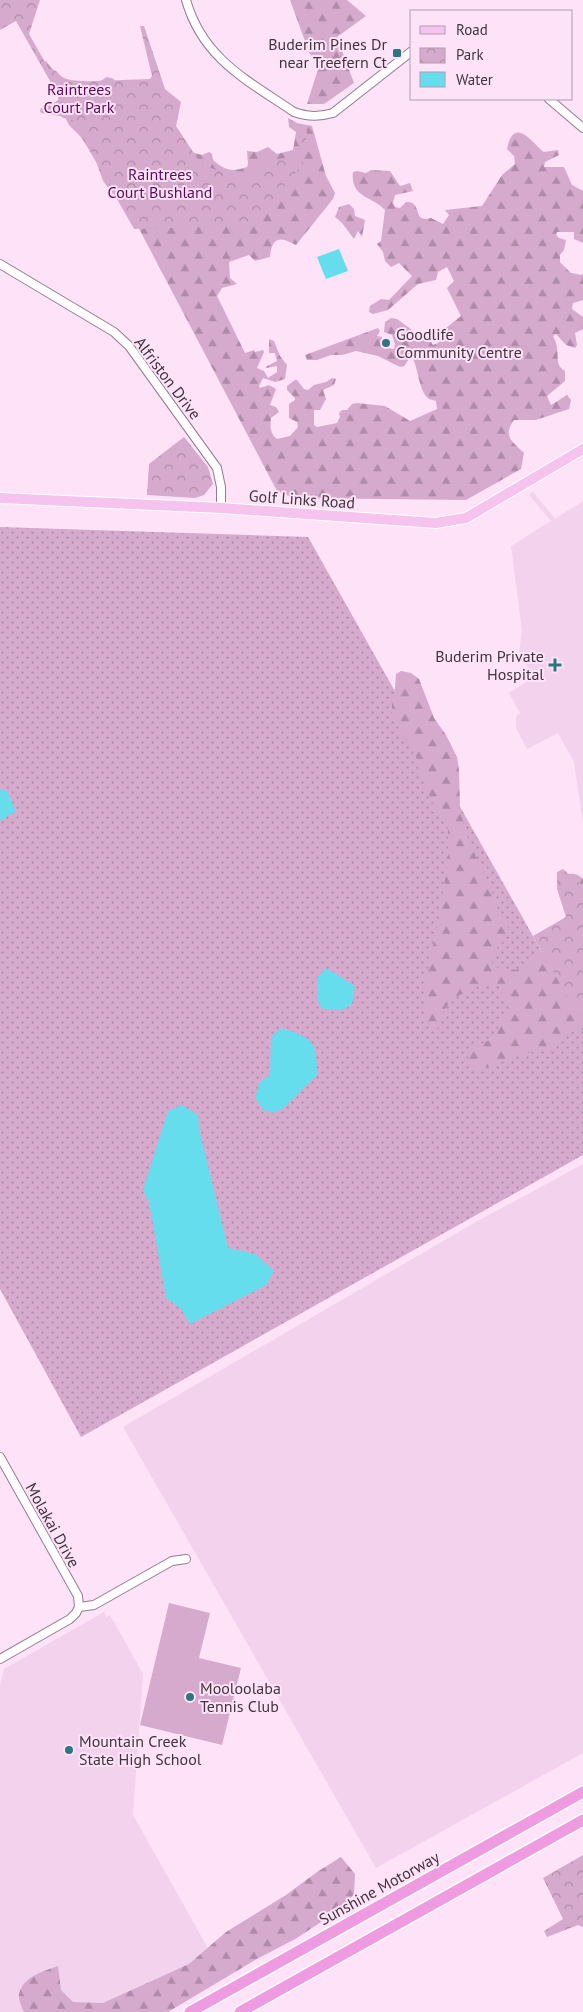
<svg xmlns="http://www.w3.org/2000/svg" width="583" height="2012" font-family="'PT Sans',sans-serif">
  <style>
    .built { fill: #f3d2ed }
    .grass { fill: url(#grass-dots) }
    .forest { fill: url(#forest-firs) }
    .park { fill: url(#park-crowns) }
    .garden { fill: #d6aacd }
    .water { fill: #65ddec }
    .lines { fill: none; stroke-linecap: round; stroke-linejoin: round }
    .minor-casing { stroke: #937b8f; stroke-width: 10 }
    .major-casing { stroke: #fff; stroke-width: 12 }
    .highway-casing { stroke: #fff; stroke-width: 14 }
    .minor { stroke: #fff; stroke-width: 8 }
    .major { stroke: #f5c3ed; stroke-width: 10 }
    .highway { stroke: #ef9be1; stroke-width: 11 }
    .poi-dot { fill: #2d767f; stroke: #fde2f8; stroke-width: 2 }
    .labels { text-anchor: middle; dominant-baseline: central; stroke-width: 4; stroke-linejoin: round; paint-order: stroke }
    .poi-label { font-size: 16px; fill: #40353e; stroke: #fde2f8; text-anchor: start }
    .park-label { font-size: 16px; fill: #5d0b55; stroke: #fde2f8 }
    .street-label { font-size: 16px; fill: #40353e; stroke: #fde2f8 }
  </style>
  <defs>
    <pattern id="grass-dots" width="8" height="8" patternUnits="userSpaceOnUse" patternTransform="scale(1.25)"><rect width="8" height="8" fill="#d6aacd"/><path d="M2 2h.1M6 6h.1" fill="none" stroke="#af8ba8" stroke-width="1.8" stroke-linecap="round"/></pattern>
    <pattern id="forest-firs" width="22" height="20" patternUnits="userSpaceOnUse" patternTransform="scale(1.25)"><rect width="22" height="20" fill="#d6aacd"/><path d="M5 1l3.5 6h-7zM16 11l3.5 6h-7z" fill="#af8ba8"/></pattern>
    <pattern id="park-crowns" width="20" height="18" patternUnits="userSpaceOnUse" patternTransform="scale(1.25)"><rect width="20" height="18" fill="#d6aacd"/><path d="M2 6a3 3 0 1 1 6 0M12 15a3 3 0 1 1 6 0" fill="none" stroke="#af8ba8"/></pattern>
  </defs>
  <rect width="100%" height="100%" fill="#fde2f8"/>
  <g class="built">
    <path d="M 533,492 L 555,519 L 583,501 L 583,824 L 574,762 L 558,733 L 527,749 L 516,728 L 516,717 L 520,713 L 509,693 L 534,677 L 519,653 L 522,630 L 511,546 L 551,521 L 529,495 Z"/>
    <path d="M 583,1164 L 583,1753 L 376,1868 L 123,1427 L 476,1222 Z"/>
    <path d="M 104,1612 L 106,1617 L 110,1615 L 143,1674 L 133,1815 L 214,1959 L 108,2012 L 0,2012 L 0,1685 L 4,1669 Z"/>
  </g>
  <path class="grass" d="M 0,527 L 308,537 L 578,1016 L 583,1015 L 583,1155 L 81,1437 L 0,1289 Z"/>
  <g class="forest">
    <path d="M 290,0 L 347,0 L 366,16 L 337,37 L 354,83 L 324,104 L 307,104 L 319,66 L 309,52 Z"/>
    <path d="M 46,61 C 60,78 64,81 86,81 L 83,92 L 107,77 L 114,79 L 114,85 L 188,151 L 202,155 L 209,152 L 212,154 L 213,160 C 226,171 231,172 247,167 L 248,164 L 247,151 L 257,152 L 268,147 L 277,154 L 293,150 L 296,132 L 289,127 L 288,118 L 297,123 L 312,126 L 326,176 L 335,193 L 333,199 L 296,245 C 279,236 272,237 270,257 L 255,261 L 249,255 L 229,262 L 230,278 L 237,284 L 222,288 L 217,296 L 245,353 L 254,350 L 255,352 L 263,350 L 264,352 L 257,368 L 264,371 L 268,378 L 277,372 L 277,366 L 266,368 L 267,366 L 277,361 L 275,353 L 269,353 L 269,339 L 274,341 L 280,356 L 287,365 L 285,379 L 275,382 L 263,378 L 259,386 L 260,388 L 269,385 L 276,389 L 270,405 L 276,407 L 279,412 L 271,418 C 270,426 270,434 277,439 L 290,436 L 298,427 L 297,422 L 289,418 L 289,404 L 295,400 L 295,398 L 287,390 L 287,386 L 295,380 L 297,380 L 304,389 L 308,390 L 314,385 L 326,382 L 332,378 L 336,379 L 334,385 L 323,390 L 326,399 L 320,410 L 314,410 L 314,425 L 317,427 L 337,423 L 340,417 L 339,413 L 342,410 L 347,410 L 352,404 L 357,403 L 385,406 L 410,421 L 437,409 L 436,401 C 434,400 431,400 429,399 C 418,391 418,363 411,356 L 404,366 L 400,367 L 378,356 L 356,351 L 342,355 L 331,355 L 317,360 L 307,360 L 305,355 L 378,328 L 380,331 L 377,336 L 382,337 L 381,347 L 394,349 L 395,344 L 392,335 L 384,332 L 385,322 L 391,318 L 397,319 L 423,338 L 428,333 L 431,334 L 431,342 L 433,345 L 438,343 L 446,328 L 461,316 L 447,288 L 454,281 L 447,267 L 438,272 L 436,280 L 418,284 L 388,310 L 373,314 L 369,312 L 370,306 L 381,299 L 389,300 L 412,276 L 399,263 L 391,267 L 385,261 L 383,252 L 377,244 L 381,241 L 385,210 C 373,196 350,198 353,172 L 357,171 L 366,173 L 371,170 L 390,171 L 400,186 L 410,183 L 413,191 L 395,195 L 393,203 L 395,207 L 400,208 L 406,202 C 417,202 416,209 420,217 L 424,219 L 431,218 L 443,224 L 449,215 L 445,210 L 482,206 L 502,175 L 515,164 L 514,156 L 507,149 C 514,114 533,144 544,152 L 558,150 L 559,155 L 545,162 L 544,167 L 564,167 L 572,185 L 583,191 L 583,243 L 574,239 L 574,232 L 557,232 L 556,235 L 559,238 L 566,240 L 564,250 L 560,255 L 560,262 L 571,273 L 582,275 L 583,273 L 583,300 L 573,303 L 572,309 L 583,317 L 583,329 L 575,333 L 577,345 L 575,348 L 566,345 L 556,334 L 553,336 C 555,340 557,344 557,349 C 559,359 555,365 565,371 L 565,381 L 547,396 L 551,405 L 567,395 L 571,400 L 569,409 L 536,420 L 514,420 C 502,437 513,442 524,453 L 521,469 L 466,500 L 294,498 L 277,491 L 136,223 L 103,181 L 95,158 L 80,136 L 69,125 L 66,119 L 60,116 L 41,113 L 40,111 L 41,108 L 51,105 L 58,100 L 59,90 L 42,63 Z"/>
    <path d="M 349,204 L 354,209 L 355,216 L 365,220 L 362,237 L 358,231 L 354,239 L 342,223 L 335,217 L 339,207 Z"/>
    <path d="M 401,671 L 411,673 L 419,679 L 434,718 L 446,735 L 457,757 L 459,770 L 460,808 L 465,832 L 509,930 L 505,941 C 495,945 494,956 492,966 C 502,969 516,972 525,967 L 527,962 L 548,949 L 573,920 C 565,906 553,892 559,876 C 568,874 576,871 583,879 L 583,1030 L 564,1033 L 563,1041 L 552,1049 L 521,1054 L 482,1069 L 477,1070 L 468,1066 C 465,1046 485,1045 497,1035 C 499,1022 500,1017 512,1012 L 509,1002 L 502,996 L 501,986 C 485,979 458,993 447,1006 C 443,1011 440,1021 438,1028 L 433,1029 L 424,1024 L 424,1002 L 427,973 L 438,924 L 448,860 L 448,829 L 444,818 L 434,806 L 419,772 L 416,757 L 392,717 L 392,702 L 395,688 L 396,674 Z"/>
    <path d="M 341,1857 L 355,1874 L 354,1894 L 342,1908 L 297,1938 L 257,1959 L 168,2012 L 24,2012 C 22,2008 19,2001 19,1997 C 19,1978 44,1971 58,1966 L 61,1990 L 73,2002 L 103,2003 L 189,1964 L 226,1932 L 286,1895 L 317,1872 Z"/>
  </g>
  <g class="park">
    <path d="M 0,0 L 40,0 L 29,34 L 49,69 L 56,71 L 67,82 L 150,79 L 152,76 L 140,26 L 144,26 L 165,89 L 181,102 L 176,126 L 201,164 L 244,181 L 266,161 L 299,156 L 303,129 L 307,130 L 303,164 L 251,225 L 134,229 L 16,21 L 0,30 Z"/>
    <path d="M 184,437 L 208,467 L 213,484 L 204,495 L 195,498 L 147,495 L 149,464 Z"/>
    <path d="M 563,869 L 583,886 L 583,1015 L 578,1016 L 533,936 L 566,917 L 557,889 L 557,872 Z"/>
    <path d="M 583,1855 L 583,1927 L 578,1925 L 547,1937 L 544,1931 L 563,1919 L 543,1878 Z"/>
  </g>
  <path class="garden" d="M 169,1603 L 210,1613 L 199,1658 L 241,1668 L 222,1745 L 140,1725 Z"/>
  <g class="water">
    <path d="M 339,249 L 348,271 L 326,279 L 317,257 Z"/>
    <path d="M 0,789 L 7,791 L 16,811 L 0,821 Z"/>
    <path d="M 326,968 L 355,986 C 354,991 354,999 352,1003 C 346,1013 330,1010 321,1008 L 317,998 L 317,978 Z"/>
    <path d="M 281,1028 C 313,1038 317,1041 317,1075 L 284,1108 L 273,1113 L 263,1110 L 255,1097 L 260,1082 L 270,1075 L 271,1037 Z"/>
    <path d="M 182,1105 L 198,1115 L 199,1129 L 228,1248 L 255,1254 L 274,1271 L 266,1285 L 190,1324 L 181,1309 L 166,1298 L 149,1202 L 143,1190 L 168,1111 Z"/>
  </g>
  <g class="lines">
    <defs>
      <g id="minor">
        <path d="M 186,0 C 203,59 247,80 294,112 C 308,117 319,117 333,113 L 412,51"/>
        <path d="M 549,99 L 583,128"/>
        <path d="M 0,264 L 114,332 L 129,346 L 217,468 L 221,487 L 221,508"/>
        <path d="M 0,1457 L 78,1596 L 79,1607"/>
        <path d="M 79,1607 L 94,1605 L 172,1561 L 186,1559"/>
        <path d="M 0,1659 L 70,1619 L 76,1613 L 79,1607"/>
      </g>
      <path id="major" d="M 0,498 L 221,508 L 436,523 L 466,518 L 583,449"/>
      <g id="highway">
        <path d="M 190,2012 L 583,1792"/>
        <path d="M 240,2012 L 583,1820"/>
      </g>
    </defs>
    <use href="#minor" class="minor-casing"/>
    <use href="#major" class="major-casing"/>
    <use href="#highway" class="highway-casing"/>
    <use href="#minor" class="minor"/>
    <use href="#major" class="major"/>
    <use href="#highway" class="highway"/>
  </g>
  <g class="poi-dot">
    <rect x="392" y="48" width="10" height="10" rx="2.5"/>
    <circle cx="386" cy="343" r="5"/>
    <path d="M552.5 657.5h5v5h5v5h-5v5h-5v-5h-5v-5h5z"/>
    <circle cx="190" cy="1697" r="5"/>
    <circle cx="69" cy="1750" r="5"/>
  </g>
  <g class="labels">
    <g class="poi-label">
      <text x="387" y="44" text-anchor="end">Buderim Pines Dr<tspan x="387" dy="18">near Treefern Ct</tspan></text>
      <text x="396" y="334">Goodlife<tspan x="396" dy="18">Community Centre</tspan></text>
      <text x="544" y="656" text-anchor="end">Buderim Private<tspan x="544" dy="18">Hospital</tspan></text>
      <text x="200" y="1688">Mooloolaba<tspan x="200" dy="18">Tennis Club</tspan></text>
      <text x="79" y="1741">Mountain Creek<tspan x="79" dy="18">State High School</tspan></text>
    </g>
    <g class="park-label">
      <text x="79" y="89">Raintrees<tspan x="79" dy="18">Court Park</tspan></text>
      <text x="160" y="174">Raintrees<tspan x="160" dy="18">Court Bushland</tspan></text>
    </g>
    <g class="street-label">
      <text transform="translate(168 378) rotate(53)">Alfriston Drive</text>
      <text transform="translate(302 499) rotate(4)">Golf Links Road</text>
      <text transform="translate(53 1525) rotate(61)">Molakai Drive</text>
      <text transform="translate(379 1888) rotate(-29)">Sunshine Motorway</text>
    </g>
  </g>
  <rect x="410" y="10" width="162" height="90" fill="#fde2f8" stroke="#b19dae"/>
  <rect x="420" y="26" width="25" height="8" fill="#f5c3ed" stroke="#b19dae"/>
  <text x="456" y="35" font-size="15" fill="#40353e">Road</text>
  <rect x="420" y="48" width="25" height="15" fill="url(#park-crowns)" stroke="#b19dae"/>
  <text x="456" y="60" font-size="15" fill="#40353e">Park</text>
  <rect x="420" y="72" width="25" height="15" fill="#65ddec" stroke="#b19dae"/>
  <text x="456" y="85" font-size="15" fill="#40353e">Water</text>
</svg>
